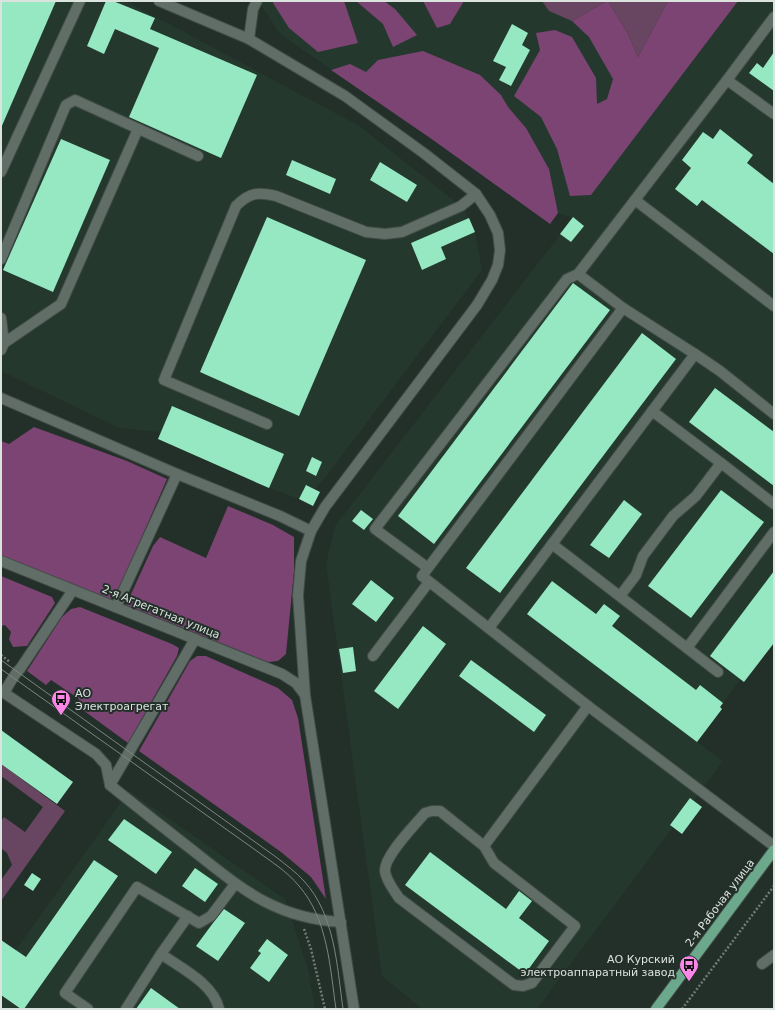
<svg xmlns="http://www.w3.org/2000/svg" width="775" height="1010" font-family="'DejaVu Sans',sans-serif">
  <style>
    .built { fill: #24382e }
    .green { fill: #684561 }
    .forest { fill: #7b4472 }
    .building { fill: #95e8c1 }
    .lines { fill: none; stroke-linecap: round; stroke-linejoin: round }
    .minor-casing { stroke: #424c47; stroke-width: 12 }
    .major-casing { stroke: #424c47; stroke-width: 12 }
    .path { stroke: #717c77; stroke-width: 2.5; stroke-dasharray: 2 2; stroke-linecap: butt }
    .minor { stroke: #606e67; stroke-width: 10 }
    .major { stroke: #6ba88c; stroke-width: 10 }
    .tram { stroke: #7b8681; stroke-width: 1 }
    .labels { text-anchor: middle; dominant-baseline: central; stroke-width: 4; stroke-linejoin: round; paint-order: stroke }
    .street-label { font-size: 11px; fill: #dbe3df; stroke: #232f29 }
    .poi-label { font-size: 11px; fill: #dbe3df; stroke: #232f29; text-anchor: start }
  </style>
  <rect width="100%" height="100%" fill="#232f29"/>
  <g class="built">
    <path d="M 1,1 L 126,1 L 358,125 L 461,206 L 469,218 L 475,232 L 482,270 L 325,478 L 315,489 L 306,485 L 299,499 L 269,488 L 158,439 L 160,432 L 119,428 L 1,371 Z"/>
    <path d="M 262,1 L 774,1 L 774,643 L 744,682 L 740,680 L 720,707 L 722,709 L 697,742 L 723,761 L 694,800 L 690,798 L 670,824 L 673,827 L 537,1009 L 422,1009 L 382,976 L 326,564 L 335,526 L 573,218 L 558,213 L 550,224 L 433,140 L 280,34 L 261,5 Z"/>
    <path d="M 129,791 L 285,899 L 308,969 L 315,1009 L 1,1009 L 1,967 L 3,968 Z"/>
  </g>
  <g class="green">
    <path d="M 542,1 L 607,1 L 572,21 L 549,11 Z"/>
    <path d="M 608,1 L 668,1 L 638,57 L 628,34 Z"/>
    <path d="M 1,764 L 65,811 L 1,901 L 1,880 L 12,865 L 7,853 L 1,848 L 1,821 L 4,817 L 25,832 L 43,807 L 1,776 Z"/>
  </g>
  <g class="forest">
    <path d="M 274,1 L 344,1 L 358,43 L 318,52 L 289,28 L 273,3 Z"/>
    <path d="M 356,1 L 384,1 L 395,9 L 417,35 L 393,47 L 383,24 Z"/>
    <path d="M 423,1 L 464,1 L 450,24 L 437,28 Z"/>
    <path d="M 607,1 L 608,1 L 628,34 L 638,57 L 668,1 L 738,1 L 591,195 L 570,196 L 557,149 L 541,117 L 514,96 L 540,50 L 536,33 L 555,30 L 572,37 L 596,78 L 597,104 L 607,99 L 613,79 L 589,37 L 572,21 Z"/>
    <path d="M 423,51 L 480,75 L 501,95 L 508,107 L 526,128 L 549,169 L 558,213 L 550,224 L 433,140 L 331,70 L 350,64 L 366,72 L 378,60 Z"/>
    <path d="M 34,427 L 127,461 L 167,479 L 116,596 L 110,599 L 1,556 L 1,441 L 9,444 Z"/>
    <path d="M 228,506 L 273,525 L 294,537 L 294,571 L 286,654 L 278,661 L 268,662 L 126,605 L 153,546 L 160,537 L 206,558 Z"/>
    <path d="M 1,576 L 52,597 L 55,603 L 27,646 L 13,647 L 9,639 L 11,632 L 5,625 L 1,626 Z"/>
    <path d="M 80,607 L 172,644 L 179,648 L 177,656 L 128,743 L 76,705 L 79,699 L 51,680 L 46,685 L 27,671 L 62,617 L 71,609 Z"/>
    <path d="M 197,656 L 206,656 L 278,688 L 292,700 L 298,718 L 326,899 L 311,877 L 281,852 L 139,751 L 190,661 Z"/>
  </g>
  <g class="building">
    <path d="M 1,1 L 56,1 L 1,128 Z"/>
    <path d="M 106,1 L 113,1 L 155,18 L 150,29 L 257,75 L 221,158 L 129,117 L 159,48 L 115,29 L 104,54 L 87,46 Z"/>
    <path d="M 512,24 L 528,33 L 522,45 L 530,50 L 511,86 L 499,80 L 506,67 L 493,61 Z"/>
    <path d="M 774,52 L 774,91 L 749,73 L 757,63 L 763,68 Z"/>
    <path d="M 720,129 L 753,155 L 747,163 L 774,184 L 774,254 L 702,200 L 697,206 L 675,189 L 691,168 L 682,160 L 703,132 L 713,139 Z"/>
    <path d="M 61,139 L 110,160 L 53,292 L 3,270 Z"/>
    <path d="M 292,160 L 336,179 L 330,194 L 286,175 Z"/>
    <path d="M 380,162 L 417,185 L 407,202 L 370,180 Z"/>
    <path d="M 267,217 L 366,260 L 299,416 L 200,372 Z"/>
    <path d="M 573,217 L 584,226 L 571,242 L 560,234 Z"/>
    <path d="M 469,218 L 475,232 L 441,247 L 446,259 L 422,270 L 411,243 Z"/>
    <path d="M 573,283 L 610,310 L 434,544 L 398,516 Z"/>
    <path d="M 642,333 L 676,359 L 500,593 L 466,568 Z"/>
    <path d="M 715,388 L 774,432 L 774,486 L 689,422 Z"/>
    <path d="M 172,406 L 284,454 L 269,488 L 158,439 Z"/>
    <path d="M 312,457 L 322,462 L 316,476 L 306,471 Z"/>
    <path d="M 306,485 L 320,492 L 313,506 L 299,499 Z"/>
    <path d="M 721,490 L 764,522 L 691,618 L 648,586 Z"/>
    <path d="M 624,500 L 642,514 L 609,558 L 590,545 Z"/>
    <path d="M 361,510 L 373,519 L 364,530 L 352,521 Z"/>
    <path d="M 774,571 L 774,643 L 744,682 L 710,656 Z"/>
    <path d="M 371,580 L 394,598 L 376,622 L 352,604 Z"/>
    <path d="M 552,581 L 596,614 L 604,604 L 620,616 L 612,626 L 696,690 L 700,685 L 723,703 L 720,707 L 722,709 L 697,742 L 527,614 Z"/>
    <path d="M 423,626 L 446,644 L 398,709 L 374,691 Z"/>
    <path d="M 353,647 L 356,671 L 343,673 L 339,649 Z"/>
    <path d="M 471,660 L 546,715 L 534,732 L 459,676 Z"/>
    <path d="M 1,730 L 73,782 L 57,804 L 1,764 Z"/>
    <path d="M 690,798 L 702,807 L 682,834 L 670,825 Z"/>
    <path d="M 124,819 L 172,852 L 156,874 L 108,840 Z"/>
    <path d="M 430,852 L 506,909 L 519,891 L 532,901 L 519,918 L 549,941 L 525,974 L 405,885 Z"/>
    <path d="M 94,860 L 118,876 L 24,1009 L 21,1009 L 1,995 L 1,940 L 26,957 Z"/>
    <path d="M 195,868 L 218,884 L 205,902 L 182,886 Z"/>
    <path d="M 32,873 L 41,879 L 33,891 L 24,885 Z"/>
    <path d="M 224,909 L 245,923 L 218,961 L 196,946 L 213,923 Z"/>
    <path d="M 267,939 L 288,955 L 269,982 L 250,968 L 261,953 L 258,951 Z"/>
    <path d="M 151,988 L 180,1009 L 136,1009 Z"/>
  </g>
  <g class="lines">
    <defs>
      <g id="minor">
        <path d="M 159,1 L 249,39"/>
        <path d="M 257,1 L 253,9 L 249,39 L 345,96 L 425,154 L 476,194 L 490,215 L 498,233 L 500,250 L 498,265 L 492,280 L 477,305 L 325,507 L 311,531 L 301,561 L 298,595 L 305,695 L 354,1009"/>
        <path d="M 727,80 L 774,114"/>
        <path d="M 1,172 L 80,1"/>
        <path d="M 635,200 L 774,306"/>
        <path d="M 1,259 L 66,105 L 75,100 L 198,156"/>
        <path d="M 578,274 L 727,80 L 774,17"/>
        <path d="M 1,318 L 4,343 L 1,350"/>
        <path d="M 4,343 L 61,304 L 138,129"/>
        <path d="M 695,354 L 720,371 L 774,414"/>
        <path d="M 1,398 L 177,474 L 280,516 L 311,531"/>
        <path d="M 652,411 L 721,463"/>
        <path d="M 267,424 L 164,380 L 236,206 C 250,192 258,192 276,196 L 366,232 L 385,234 L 402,232 L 461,206 L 476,194"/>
        <path d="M 552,544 L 718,672"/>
        <path d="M 1,561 L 282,674 L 296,683 L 305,695"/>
        <path d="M 428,568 L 375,529 L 567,279 L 578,274 L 623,308 L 422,576 L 588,706"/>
        <path d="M 620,596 L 636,575 L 643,556 L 673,516 L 696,496 L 721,463 L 774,504"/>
        <path d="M 116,607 L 177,474"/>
        <path d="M 489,628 L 695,354 L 623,308"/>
        <path d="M 687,648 L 774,532"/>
        <path d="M 373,656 L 429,582"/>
        <path d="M 1,691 L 96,754 L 106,765 L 110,785 C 137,807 164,828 191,849 C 242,889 274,918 341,922"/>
        <path d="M 4,693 C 8,686 15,673 20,669 L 73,590"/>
        <path d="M 110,785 L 195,639"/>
        <path d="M 432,811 L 440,811 L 484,846 L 494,863 L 575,926 L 532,983 L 523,986 L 514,985 L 399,898 C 394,890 386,881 385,871 C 384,856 415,825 425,813 Z"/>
        <path d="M 484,846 L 588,706 L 774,846"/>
        <path d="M 161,954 C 181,968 214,984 219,1009"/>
        <path d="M 762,964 L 774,955"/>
        <path d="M 88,1009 L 65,993 L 137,887 L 199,923 L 211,916 L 235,884"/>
        <path d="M 126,1009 L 161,954 L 188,916"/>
      </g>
      <path id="major" d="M 656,1009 L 774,850"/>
    </defs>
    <use href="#minor" class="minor-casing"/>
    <use href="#major" class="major-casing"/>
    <g class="path">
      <path d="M 1,655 L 10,662"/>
      <path d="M 304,929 L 311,949 L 325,1009"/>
      <path d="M 682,1009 L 774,886"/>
    </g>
    <use href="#minor" class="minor"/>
    <use href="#major" class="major"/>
    <g class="tram">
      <path d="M 1,660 L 276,857 C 286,865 296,872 304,881 C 335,915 337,966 343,1009"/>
      <path d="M 1,669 L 254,849 C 270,861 287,871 299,886 C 328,919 330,968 336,1009"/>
    </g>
  </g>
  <defs>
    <symbol id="bus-pin" viewBox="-11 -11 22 30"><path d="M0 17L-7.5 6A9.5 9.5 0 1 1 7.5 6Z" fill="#fa87e7" stroke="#232f29"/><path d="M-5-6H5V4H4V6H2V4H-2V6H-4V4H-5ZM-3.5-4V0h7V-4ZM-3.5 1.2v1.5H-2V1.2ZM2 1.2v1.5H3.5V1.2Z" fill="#111"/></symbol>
  </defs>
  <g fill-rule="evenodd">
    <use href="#bus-pin" x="50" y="688" width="22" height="30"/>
    <use href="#bus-pin" x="678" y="954" width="22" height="30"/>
  </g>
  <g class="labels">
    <g class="street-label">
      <text transform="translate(161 612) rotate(22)">2-я Агрегатная улица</text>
      <text transform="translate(720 903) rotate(-53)">2-я Рабочая улица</text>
    </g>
    <g class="poi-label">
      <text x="75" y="693">АО<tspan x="75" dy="13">Электроагрегат</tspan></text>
      <text x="675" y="959" text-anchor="end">АО Курский<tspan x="675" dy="13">электроаппаратный завод</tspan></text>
    </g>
  </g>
  <rect width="775" height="1010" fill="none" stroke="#dbe3df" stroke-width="4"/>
</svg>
